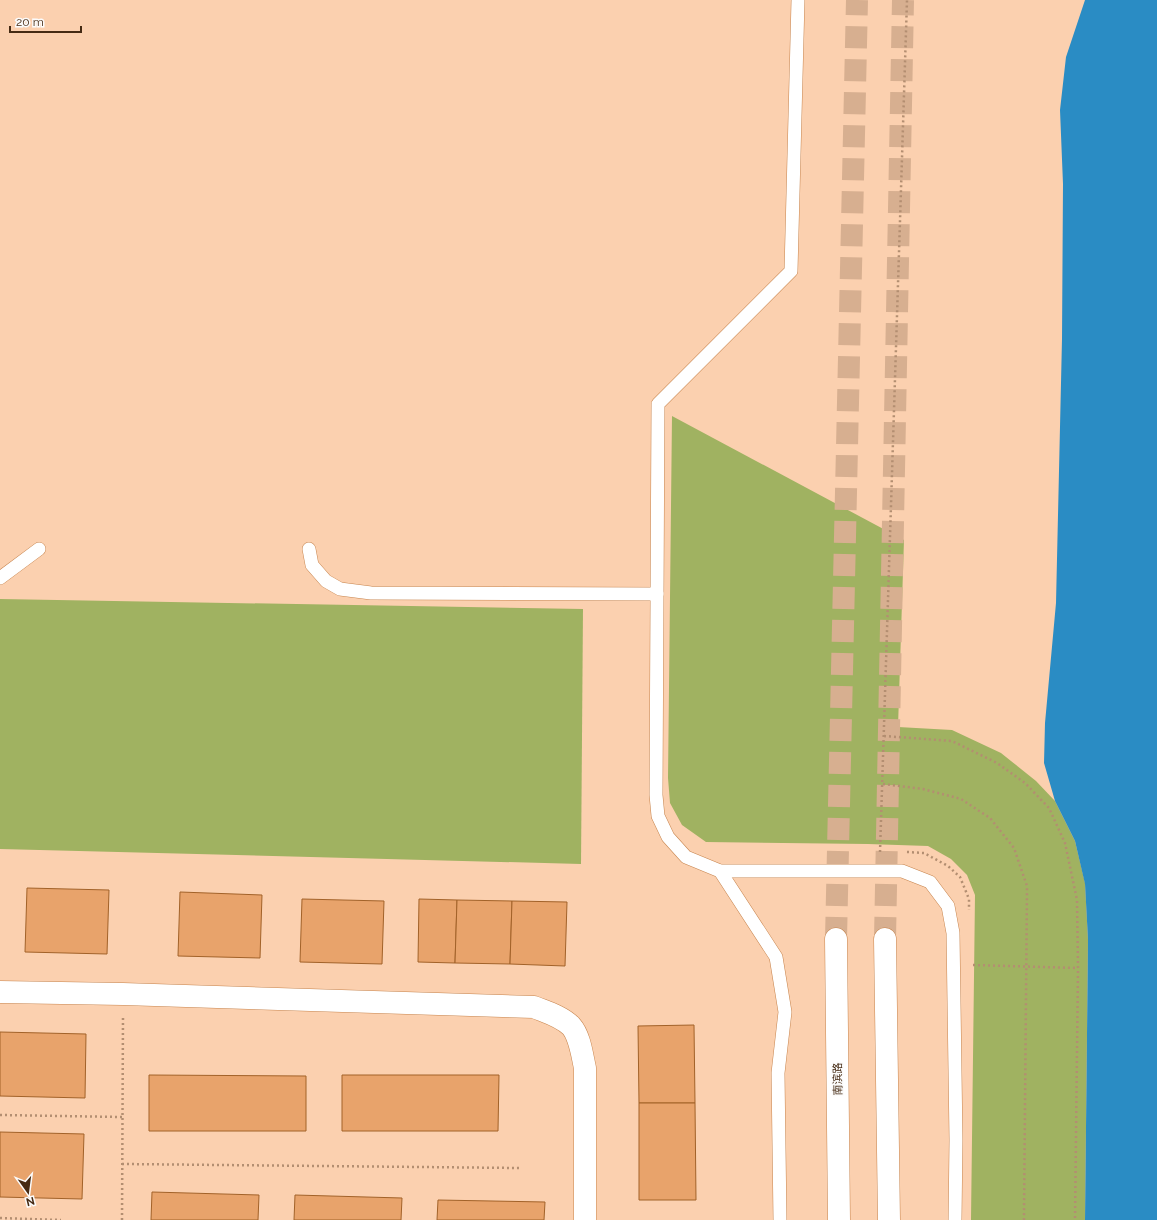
<svg xmlns="http://www.w3.org/2000/svg" width="1157" height="1220" font-family="Raleway,'Noto Sans SC',sans-serif">
  <style>
    .green { fill: #a0b261 }
    .water { fill: #2a8cc4 }
    .building { fill: #e8a36b; stroke: #a26229 }
    .lines { fill: none; stroke-linecap: round; stroke-linejoin: round }
    .primary-tunnel { stroke: #d7af90; stroke-width: 22; stroke-dasharray: 22 11; stroke-linecap: butt }
    .service-casing { stroke: #c7844d; stroke-width: 14 }
    .minor-casing { stroke: #c7844d; stroke-width: 23 }
    .primary-casing { stroke: #c7844d; stroke-width: 23 }
    .path { stroke: #b38e71; stroke-width: 2.5; stroke-dasharray: 2 3; stroke-linecap: butt }
    .service { stroke: #fff; stroke-width: 13 }
    .minor { stroke: #fff; stroke-width: 22 }
    .primary { stroke: #fff; stroke-width: 22 }
    .labels { text-anchor: middle; dominant-baseline: central; stroke-width: 3; stroke-linejoin: round; paint-order: stroke }
    .street-label { font-size: 11px; fill: #452a13; stroke: #fbfbfb }
  </style>
  <rect width="100%" height="100%" fill="#fbd0af"/>
  <g class="green">
    <path d="M 672,416 L 904,540 L 898,727 L 952,730 L 1001,753 L 1036,781 L 1055,801 L 1075,841 L 1085,883 L 1088,940 L 1085,1220 L 971,1220 L 975,895 L 967,875 L 951,859 L 928,846 L 868,844 L 706,842 L 682,825 L 670,803 L 668,778 Z"/>
    <path d="M 0,599 L 583,609 L 581,864 L 0,849 Z"/>
  </g>
  <path class="water" d="M 1085,0 L 1157,0 L 1157,1220 L 1085,1220 L 1088,940 L 1085,884 L 1075,841 L 1055,801 L 1044,763 L 1045,723 L 1056,603 L 1062,339 L 1063,184 L 1060,110 L 1066,57 Z"/>
  <g class="building">
    <path d="M 27,888 L 109,890 L 107,954 L 25,952 Z"/>
    <path d="M 180,892 L 262,895 L 260,958 L 178,956 Z"/>
    <path d="M 302,899 L 384,901 L 382,964 L 300,962 Z"/>
    <path d="M 419,899 L 457,900 L 455,963 L 418,962 Z"/>
    <path d="M 457,900 L 512,901 L 510,964 L 455,963 Z"/>
    <path d="M 512,901 L 567,902 L 565,966 L 510,964 Z"/>
    <path d="M 694,1025 L 695,1103 L 639,1103 L 638,1026 Z"/>
    <path d="M 0,1032 L 86,1034 L 85,1098 L 0,1096 Z"/>
    <path d="M 149,1075 L 306,1076 L 306,1131 L 149,1131 Z"/>
    <path d="M 342,1075 L 499,1075 L 498,1131 L 342,1131 Z"/>
    <path d="M 639,1103 L 695,1103 L 696,1200 L 639,1200 Z"/>
    <path d="M 0,1132 L 84,1134 L 82,1199 L 0,1197 Z"/>
    <path d="M 152,1192 L 259,1195 L 258,1220 L 151,1220 Z"/>
    <path d="M 295,1195 L 402,1198 L 401,1220 L 294,1220 Z"/>
    <path d="M 438,1200 L 545,1202 L 544,1220 L 437,1220 Z"/>
  </g>
  <g class="lines">
    <g class="primary-tunnel">
      <path d="M 836,939 L 857,0"/>
      <path d="M 885,939 L 903,0"/>
    </g>
    <defs>
      <g id="service">
        <path d="M 798,0 L 791,271 L 658,404 L 656,795 L 658,816 L 668,837 L 686,857 L 720,871 L 902,871 L 930,882 L 948,906 L 953,933 L 956,1140 L 955,1220"/>
        <path d="M 309,549 L 312,565 L 326,581 L 340,589 L 371,593 L 657,594"/>
        <path d="M 0,578 L 39,549"/>
        <path d="M 720,871 L 776,957 L 785,1012 L 778,1073 L 780,1220"/>
      </g>
      <path id="minor" d="M 0,992 L 123,994 L 534,1007 C 546,1012 561,1016 571,1026 C 580,1036 582,1055 585,1068 L 585,1220"/>
      <g id="primary">
        <path d="M 836,939 L 839,1220"/>
        <path d="M 885,939 L 889,1220"/>
      </g>
    </defs>
    <use href="#service" class="service-casing"/>
    <use href="#minor" class="minor-casing"/>
    <use href="#primary" class="primary-casing"/>
    <g class="path">
      <path d="M 884,736 L 952,741 L 997,763 L 1025,783 L 1049,808 L 1065,843 L 1077,900 L 1078,968 L 1075,1220"/>
      <path d="M 883,784 L 923,789 L 961,799 L 990,818 L 1014,848 L 1027,886 L 1024,1220"/>
      <path d="M 880,852 L 907,0"/>
      <path d="M 907,852 L 924,853 L 948,866 L 960,877 L 969,899 L 969,910"/>
      <path d="M 973,965 L 1078,968"/>
      <path d="M 0,1115 L 122,1117"/>
      <path d="M 122,1164 L 519,1168"/>
      <path d="M 0,1218 L 61,1220"/>
      <path d="M 122,1220 L 123,1016"/>
    </g>
    <use href="#service" class="service"/>
    <use href="#minor" class="minor"/>
    <use href="#primary" class="primary"/>
  </g>
  <g class="labels">
    <g class="street-label">
      <text transform="translate(838 1079) rotate(-91)">南滨路</text>
    </g>
  </g>
  <g transform="translate(28 1192) rotate(166)" stroke="#fbfbfb" stroke-width="3" paint-order="stroke">
  <path d="M0-3L7 15L0 10L-7 15Z" fill="#452a13"/>
  <text y="-6" font-size="11" font-weight="bold" text-anchor="middle" fill="#452a13">N</text>
  </g>
  <path d="M10 26v6h71v-6" fill="none" stroke="#452a13" stroke-width="2"/>
  <text x="16" y="26" font-size="12" fill="#452a13" stroke="#fbfbfb" stroke-width="3" paint-order="stroke">20 m</text>
</svg>
